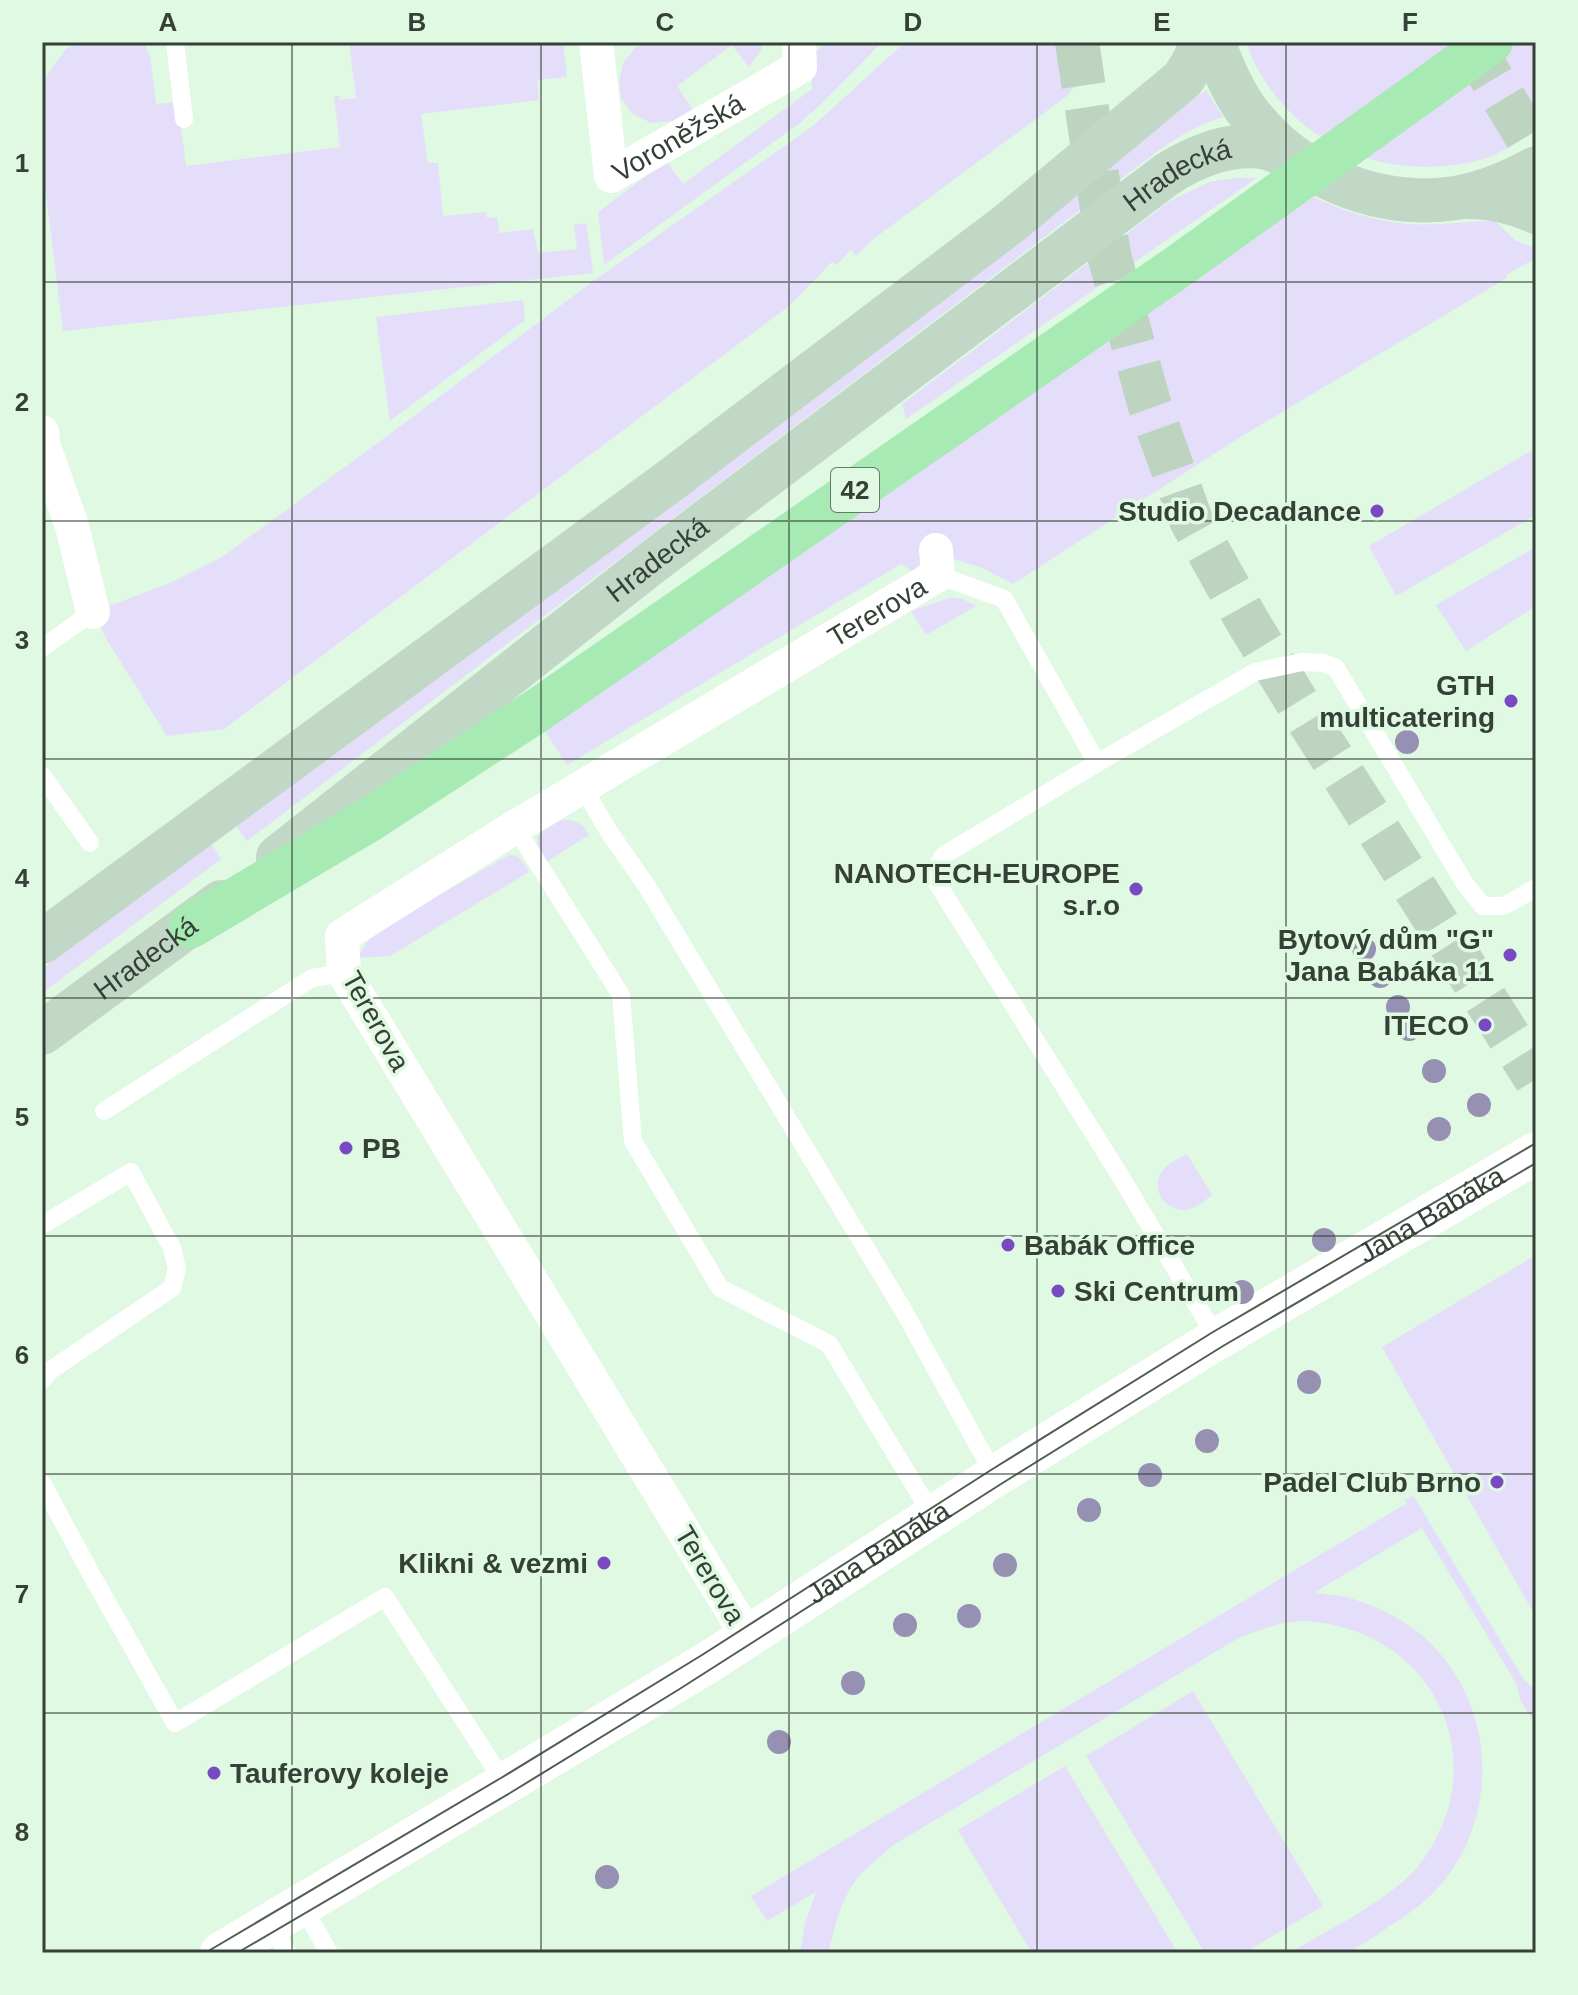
<svg xmlns="http://www.w3.org/2000/svg" width="1578" height="1995" font-family="Arial,sans-serif">
  <style>
    .green { fill: #e5defa }
    .lines { fill: none; stroke-linecap: round; stroke-linejoin: round }
    .trunk-tunnel { stroke: #bdd4c0; stroke-width: 44; stroke-dasharray: 44 22; stroke-linecap: butt }
    .service { stroke: #fff; stroke-width: 18 }
    .minor { stroke: #fff; stroke-width: 34 }
    .tertiary { stroke: #fff; stroke-width: 42 }
    .secondary { stroke: #c1d8c6; stroke-width: 44 }
    .trunk { stroke: #a8eab4; stroke-width: 44 }
    .tram { stroke: #505e53; stroke-width: 2 }
    .tree { fill: #9690b3 }
    .grid { fill: none; stroke: #354037; stroke-width: 2; stroke-opacity: 0.55 }
    .poi-dot { fill: #7849c1; stroke: #dff9e2; stroke-width: 3 }
    .labels { text-anchor: middle; dominant-baseline: central; stroke-width: 7; stroke-linejoin: round; paint-order: stroke }
    .shield { fill: #dff9e2; stroke: #68786a; stroke-width: 2 }
    .shield-label { font-size: 26px; font-weight: bold; fill: #354037 }
    .street-label { font-size: 28px; fill: #354037; stroke: #dff9e2 }
    .poi-label { font-size: 28px; font-weight: bold; fill: #354037; stroke: #dff9e2; text-anchor: end }
    .neatline { fill: none; stroke: #354037; stroke-width: 3 }
    .grid-label { font-size: 26px; text-anchor: middle; font-weight: bold; fill: #354037 }
  </style>
  <rect width="100%" height="100%" fill="#dff9e2"/>
  <g class="green">
    <path d="M 82,42 L 143,42 L 150,55 L 156,104 L 178,102 L 186,166 L 340,147 L 334,96 L 339,96 L 340,100 L 356,98 L 349,42 L 563,42 L 567,77 L 537,80 L 539,100 L 421,114 L 428,163 L 438,163 L 443,216 L 486,212 L 487,218 L 497,217 L 499,233 L 533,229 L 538,253 L 577,249 L 574,225 L 586,223 L 593,273 L 63,331 L 42,162 L 42,82 L 66,49 Z"/>
    <path d="M 647,42 L 761,42 L 762,43 L 761,50 L 749,67 L 732,45 L 677,86 L 693,110 L 676,121 L 651,123 L 633,114 L 621,98 L 619,80 L 623,63 L 636,47 Z"/>
    <path d="M 828,42 L 882,42 L 822,103 L 800,123 L 604,265 L 598,212 L 666,161 L 683,184 L 812,89 L 810,56 Z"/>
    <path d="M 905,42 L 1100,42 L 1091,65 L 1067,96 L 872,240 L 856,256 L 851,250 L 836,265 L 832,262 L 789,306 L 224,729 L 167,736 L 107,640 L 93,612 L 170,583 L 222,557 L 394,431 L 592,282 L 813,126 Z"/>
    <path d="M 1246,42 L 1536,42 L 1536,131 C 1517,143 1497,156 1476,161 C 1403,178 1328,158 1280,101 C 1265,83 1253,64 1246,42 Z"/>
    <path d="M 1206,90 L 1223,117 C 1198,125 1179,136 1158,151 L 247,841 L 235,825 Z"/>
    <path d="M 1236,178 L 1257,178 L 906,419 L 902,404 L 1170,201 L 1209,182 Z"/>
    <path d="M 1313,197 C 1344,211 1374,221 1408,224 C 1437,226 1466,221 1495,221 L 1516,241 L 1536,248 L 1536,258 L 1506,275 L 1507,278 L 1237,439 L 1013,584 L 980,567 L 956,560 L 949,555 L 921,563 L 912,571 L 901,564 L 567,765 L 543,728 L 923,464 Z"/>
    <path d="M 523,300 L 525,320 L 390,421 L 376,317 Z"/>
    <path d="M 1536,448 L 1536,515 L 1396,596 L 1369,546 Z"/>
    <path d="M 1536,547 L 1536,606 L 1466,651 L 1436,605 Z"/>
    <path d="M 952,597 L 963,599 L 976,606 L 926,635 L 911,611 Z"/>
    <path d="M 561,820 C 573,819 583,823 589,835 L 546,862 L 538,846 L 537,838 L 542,832 Z"/>
    <path d="M 211,843 L 221,859 L 42,993 L 42,969 Z"/>
    <path d="M 509,855 C 520,854 524,864 529,872 L 390,956 L 357,958 L 369,939 L 380,929 Z"/>
    <path d="M 1187,1154 L 1212,1195 C 1204,1201 1194,1210 1184,1210 C 1165,1210 1151,1190 1161,1173 C 1166,1164 1178,1159 1187,1154 Z"/>
    <path d="M 1536,1255 L 1536,1617 L 1382,1347 Z"/>
    <path d="M 1413,1495 L 1524,1680 L 1536,1690 L 1536,1726 L 1520,1700 L 1517,1685 L 1422,1528 L 1315,1592 C 1325,1595 1339,1595 1350,1598 C 1372,1605 1393,1614 1411,1627 C 1492,1685 1506,1805 1443,1882 C 1428,1900 1411,1913 1391,1925 C 1381,1932 1355,1951 1344,1953 C 1330,1956 1304,1953 1289,1953 C 1328,1930 1398,1896 1423,1860 C 1497,1756 1430,1628 1305,1621 C 1284,1620 1261,1630 1240,1637 L 895,1844 C 883,1854 871,1864 860,1875 C 842,1896 834,1926 829,1953 L 800,1953 L 805,1923 L 816,1892 L 767,1921 L 751,1896 L 1407,1503 L 1405,1500 Z"/>
    <path d="M 1193,1691 L 1323,1906 L 1244,1953 L 1205,1953 L 1086,1756 Z"/>
    <path d="M 1065,1766 L 1178,1953 L 1032,1953 L 958,1830 Z"/>
  </g>
  <g class="lines">
    <g class="trunk-tunnel">
      <path d="M 1077,42 L 1109,255 L 1149,403 L 1191,520 L 1249,624 L 1310,723 L 1536,1079"/>
      <path d="M 1470,42 L 1536,152"/>
    </g>
    <g class="service">
      <path d="M 175,42 L 184,119"/>
      <path d="M 938,575 L 1004,599 L 1097,763 L 944,855 L 932,875 L 1121,1177 L 1217,1339"/>
      <path d="M 42,648 L 93,612"/>
      <path d="M 1097,763 L 1255,672 L 1302,662 L 1323,663 L 1336,668 L 1465,884 L 1483,906 L 1504,906 L 1536,888"/>
      <path d="M 42,775 L 90,843"/>
      <path d="M 583,787 L 609,832 L 646,885 L 902,1308 L 995,1476"/>
      <path d="M 515,827 L 621,995 L 633,1141 L 720,1288 L 829,1344 L 933,1516"/>
      <path d="M 104,1111 L 312,978 L 344,973"/>
      <path d="M 42,1225 L 131,1172 L 172,1248 L 177,1269 L 172,1288 L 51,1370 L 42,1380"/>
      <path d="M 42,1483 L 90,1572 L 175,1723 L 385,1597 L 505,1784"/>
      <path d="M 302,1905 L 329,1953"/>
      <path d="M 270,1923 L 287,1953"/>
    </g>
    <g class="minor">
      <path id="s1" d="M 596,42 L 611,176 L 800,67 L 799,42"/>
      <path d="M 42,432 L 43,444 L 72,526 L 93,612"/>
      <path id="s2" d="M 748,1637 L 344,973 L 342,936 L 515,827 L 938,575 L 936,550"/>
    </g>
    <path class="tertiary" id="s3" d="M 221,1953 L 707,1663 L 995,1476 L 1217,1339 L 1536,1153"/>
    <g class="secondary">
      <path d="M 1213,42 C 1222,65 1231,88 1245,108 C 1292,174 1376,210 1456,198 C 1484,193 1511,182 1536,168"/>
      <path d="M 1468,197 C 1492,197 1514,202 1536,212"/>
      <path id="s4" d="M 278,857 L 650,564 L 1166,175 C 1195,156 1232,141 1267,148 C 1278,151 1287,156 1297,160"/>
      <path d="M 42,942 L 671,480 L 1011,222 L 1183,79 L 1194,61 L 1201,42"/>
      <path id="s5" d="M 42,1033 L 221,902"/>
    </g>
    <path class="trunk" d="M 191,926 L 369,820 L 535,712 L 1176,268 L 1491,42"/>
    <g class="tram">
      <path d="M 205,1953 L 501,1778 L 702,1655 L 991,1470 L 1213,1332 L 1536,1143"/>
      <path d="M 237,1953 L 510,1793 L 678,1690 L 1001,1484 L 1223,1346 L 1536,1163"/>
    </g>
  </g>
  <g class="tree">
    <circle cx="1407" cy="742" r="12"/>
    <circle cx="1364" cy="949" r="12"/>
    <circle cx="1380" cy="976" r="12"/>
    <circle cx="1398" cy="1007" r="12"/>
    <circle cx="1409" cy="1029" r="12"/>
    <circle cx="1434" cy="1071" r="12"/>
    <circle cx="1479" cy="1105" r="12"/>
    <circle cx="1439" cy="1129" r="12"/>
    <circle cx="1324" cy="1240" r="12"/>
    <circle cx="1242" cy="1292" r="12"/>
    <circle cx="1309" cy="1382" r="12"/>
    <circle cx="1207" cy="1441" r="12"/>
    <circle cx="1150" cy="1475" r="12"/>
    <circle cx="1089" cy="1510" r="12"/>
    <circle cx="1005" cy="1565" r="12"/>
    <circle cx="969" cy="1616" r="12"/>
    <circle cx="905" cy="1625" r="12"/>
    <circle cx="853" cy="1683" r="12"/>
    <circle cx="779" cy="1742" r="12"/>
    <circle cx="607" cy="1877" r="12"/>
  </g>
  <path class="grid" d="M 292,42 L 292,1953M 541,42 L 541,1953M 789,42 L 789,1953M 1037,42 L 1037,1953M 1286,42 L 1286,1953M 42,282 L 1536,282M 42,521 L 1536,521M 42,759 L 1536,759M 42,998 L 1536,998M 42,1236 L 1536,1236M 42,1474 L 1536,1474M 42,1713 L 1536,1713"/>
  <g class="poi-dot">
    <circle cx="1377" cy="511" r="8"/>
    <circle cx="1511" cy="701" r="8"/>
    <circle cx="1136" cy="889" r="8"/>
    <circle cx="1510" cy="955" r="8"/>
    <circle cx="1485" cy="1025" r="8"/>
    <circle cx="346" cy="1148" r="8"/>
    <circle cx="1008" cy="1245" r="8"/>
    <circle cx="1058" cy="1291" r="8"/>
    <circle cx="1497" cy="1482" r="8"/>
    <circle cx="604" cy="1563" r="8"/>
    <circle cx="214" cy="1773" r="8"/>
  </g>
  <g class="labels">
    <rect class="shield" x="831" y="468" width="48" height="44" rx="6"/>
    <g class="shield-label">
      <text x="855" y="490">42</text>
    </g>
    <g class="street-label">
      <text stroke="none"><textPath href="#s1" startOffset="212">Voroněžská</textPath></text>
      <text stroke="none"><textPath href="#s4" startOffset="1130">Hradecká</textPath></text>
      <text stroke="none"><textPath href="#s4" startOffset="482">Hradecká</textPath></text>
      <text stroke="none"><textPath href="#s2" startOffset="1440">Tererova</textPath></text>
      <text stroke="none"><textPath href="#s5" startOffset="128">Hradecká</textPath></text>
      <text transform="translate(376 1021) rotate(61)">Tererova</text>
      <text stroke="none"><textPath href="#s3" startOffset="1418">Jana Babáka</textPath></text>
      <text stroke="none"><textPath href="#s3" startOffset="770">Jana Babáka</textPath></text>
      <text transform="translate(710 1575) rotate(59)">Tererova</text>
    </g>
    <g class="poi-label">
      <text x="1361" y="511">Studio Decadance</text>
      <text x="1495" y="685">GTH<tspan x="1495" dy="32">multicatering</tspan></text>
      <text x="1120" y="873">NANOTECH-EUROPE<tspan x="1120" dy="32">s.r.o</tspan></text>
      <text x="1494" y="939">Bytový dům "G"<tspan x="1494" dy="32">Jana Babáka 11</tspan></text>
      <text x="1469" y="1025">ITECO</text>
      <text x="362" y="1148" text-anchor="start">PB</text>
      <text x="1024" y="1245" text-anchor="start">Babák Office</text>
      <text x="1074" y="1291" text-anchor="start">Ski Centrum</text>
      <text x="1481" y="1482">Padel Club Brno</text>
      <text x="588" y="1563">Klikni &amp; vezmi</text>
      <text x="230" y="1773" text-anchor="start">Tauferovy koleje</text>
    </g>
  </g>
  <rect width="1578" height="1995" fill="none" stroke="#dff9e2" stroke-width="88"/>
  <rect x="44" y="44" width="1490" height="1907" class="neatline"/>
  <g class="grid-label">
    <text x="168" y="31">A</text>
    <text x="417" y="31">B</text>
    <text x="665" y="31">C</text>
    <text x="913" y="31">D</text>
    <text x="1162" y="31">E</text>
    <text x="1410" y="31">F</text>
    <text x="22" y="172">1</text>
    <text x="22" y="411">2</text>
    <text x="22" y="649">3</text>
    <text x="22" y="887">4</text>
    <text x="22" y="1126">5</text>
    <text x="22" y="1364">6</text>
    <text x="22" y="1603">7</text>
    <text x="22" y="1841">8</text>
  </g>
</svg>
